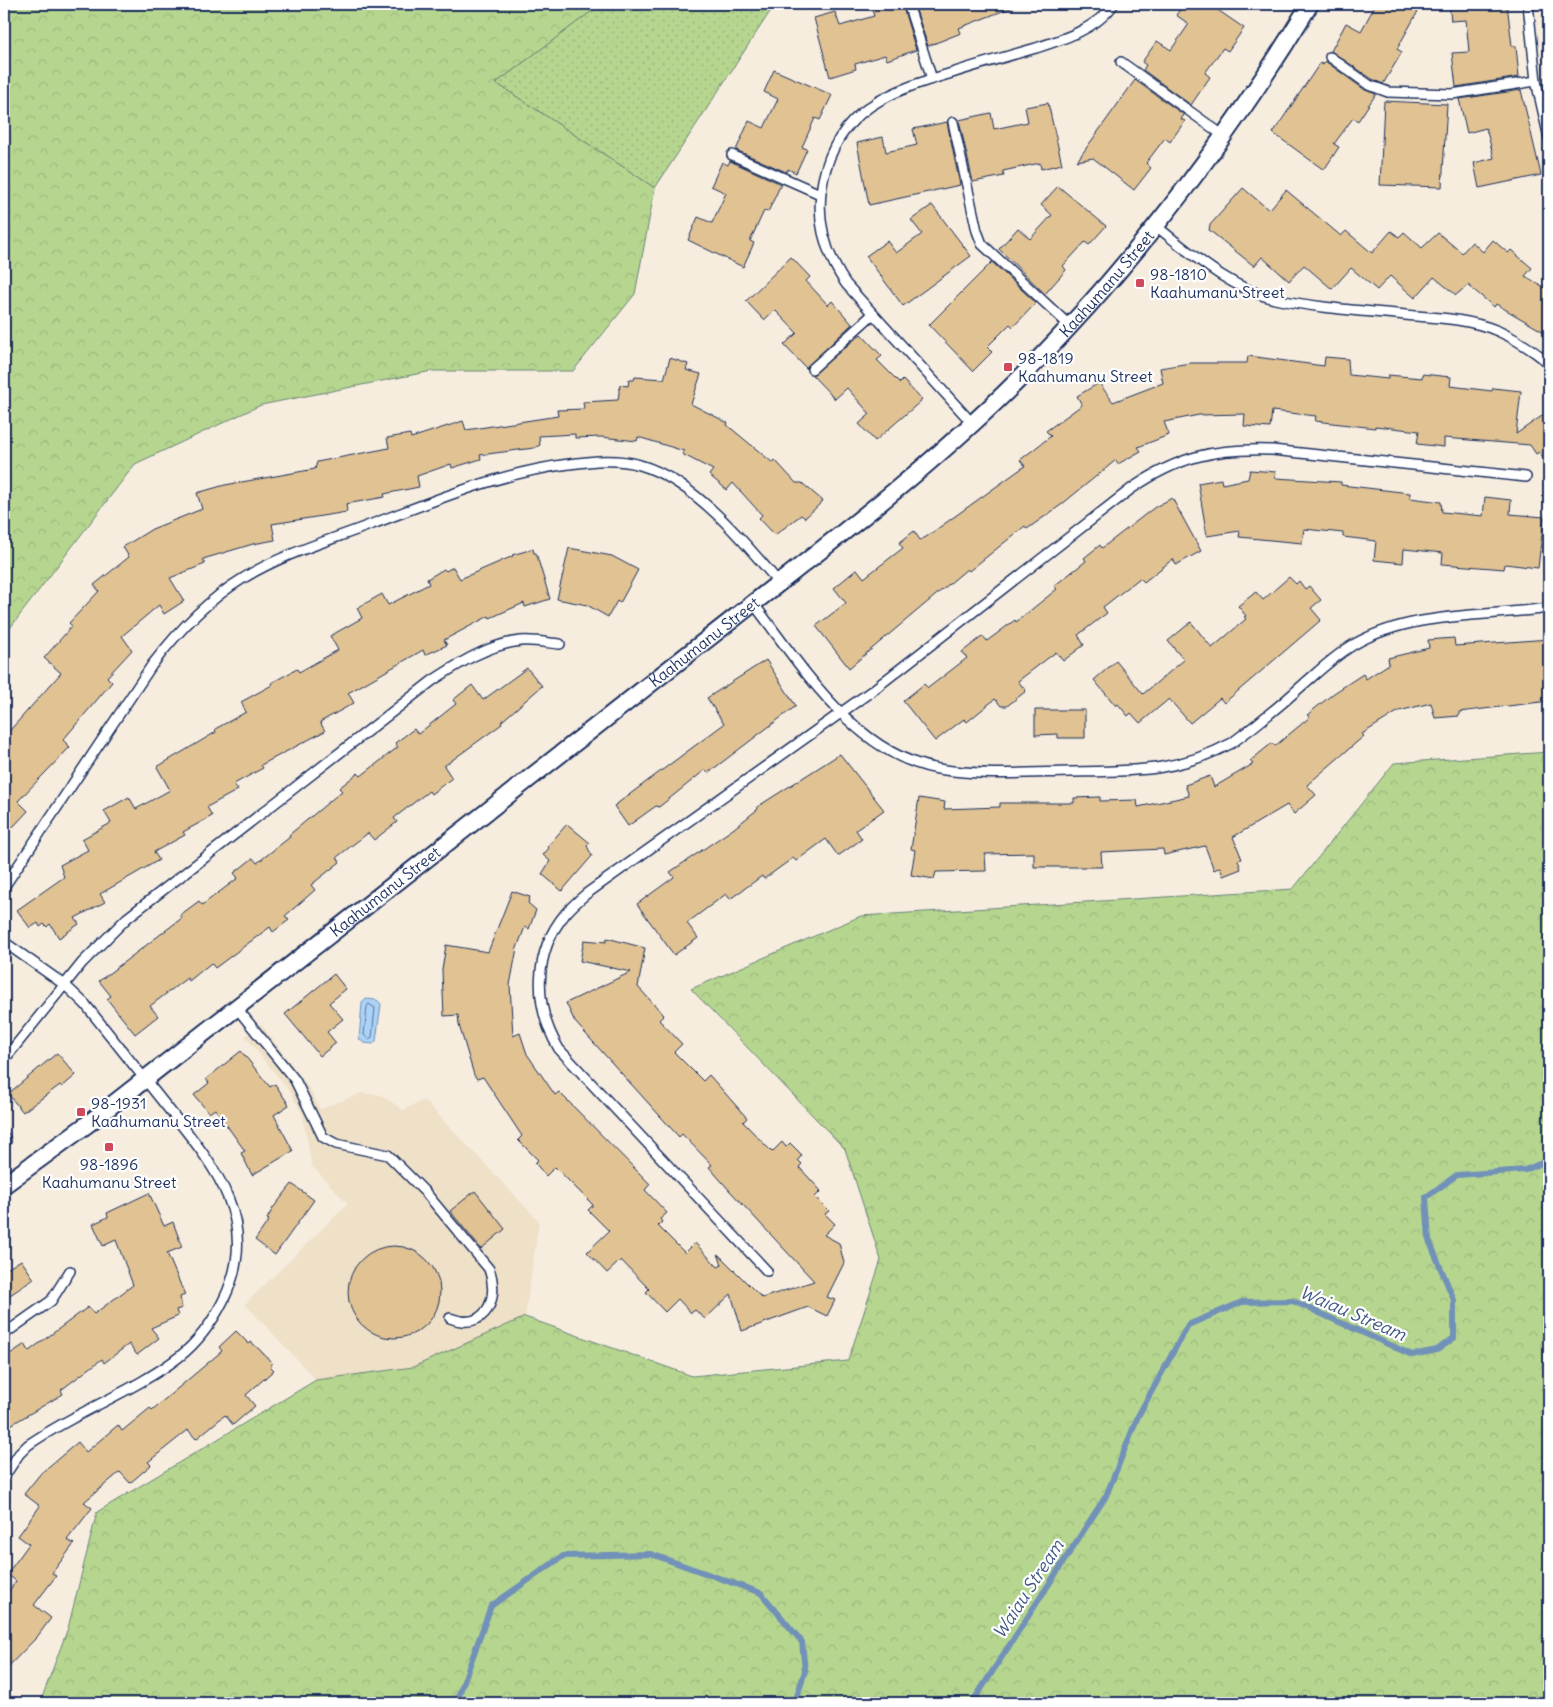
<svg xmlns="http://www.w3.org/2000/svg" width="1553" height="1707" font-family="Delius,sans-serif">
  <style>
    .built { fill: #efe0c8 }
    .grass { fill: url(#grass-dots); stroke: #688276 }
    .forest { fill: url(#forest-crowns); stroke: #688276 }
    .water { fill: #acd3f6; stroke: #7291b9 }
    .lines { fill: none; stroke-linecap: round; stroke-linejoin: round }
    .shore { stroke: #55719b; stroke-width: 1 }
    .stream { stroke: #7291b9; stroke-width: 6 }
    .building { fill: #e0c293; stroke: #1b2f5e }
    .lane-casing { stroke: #1b2f5e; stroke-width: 12 }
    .street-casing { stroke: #1b2f5e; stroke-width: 20 }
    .lane { stroke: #fff; stroke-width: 9 }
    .street { stroke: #fff; stroke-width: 16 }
    .poi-dot { fill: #d1495b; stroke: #fff; stroke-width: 2 }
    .labels { text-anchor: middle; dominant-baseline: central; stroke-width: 4.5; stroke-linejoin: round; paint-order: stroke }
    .poi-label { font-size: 16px; fill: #1b2f5e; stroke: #fff; text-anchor: start }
    .street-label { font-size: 16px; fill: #1b2f5e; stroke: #fff }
    .water-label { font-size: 18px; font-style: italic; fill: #3f5884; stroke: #fff }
  </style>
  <defs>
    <pattern id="grass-dots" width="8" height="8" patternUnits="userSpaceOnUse" patternTransform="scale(1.25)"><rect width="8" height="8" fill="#b6d68f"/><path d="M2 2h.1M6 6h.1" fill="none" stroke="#9cb87e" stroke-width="1.8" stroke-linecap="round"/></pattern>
    <pattern id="forest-crowns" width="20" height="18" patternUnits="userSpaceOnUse" patternTransform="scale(1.25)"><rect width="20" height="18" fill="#b6d68f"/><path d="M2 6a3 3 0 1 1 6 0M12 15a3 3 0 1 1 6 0" fill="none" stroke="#9cb87e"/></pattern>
  </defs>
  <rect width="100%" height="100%" fill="#f6eddf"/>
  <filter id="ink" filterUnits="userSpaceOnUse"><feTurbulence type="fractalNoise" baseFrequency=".02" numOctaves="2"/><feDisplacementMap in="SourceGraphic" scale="10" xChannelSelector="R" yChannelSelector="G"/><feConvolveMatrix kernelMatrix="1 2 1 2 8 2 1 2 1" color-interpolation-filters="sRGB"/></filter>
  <g filter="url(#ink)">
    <path class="built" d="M 261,1024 L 310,1089 L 320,1109 L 362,1093 L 381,1095 L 403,1110 L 424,1100 L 539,1221 L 525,1317 L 413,1367 L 316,1380 L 245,1304 L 348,1204 L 312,1166 L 302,1113 L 290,1092 L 245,1036 Z"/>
    <path class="grass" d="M 601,4 L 775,4 L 655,188 L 496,83 Z"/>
    <g class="forest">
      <path d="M 4,4 L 601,4 L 496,83 L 655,188 L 635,294 L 573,371 L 432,371 L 261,405 L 135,464 L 4,636 Z"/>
      <path d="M 1549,752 L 1549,1703 L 40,1703 L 68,1628 L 97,1512 L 316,1380 L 413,1367 L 525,1317 L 692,1376 L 848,1361 L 881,1260 L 845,1149 L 691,989 L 861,916 L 1293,889 L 1394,763 Z"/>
    </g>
    <path class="water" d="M 366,999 L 377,1000 L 381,1004 L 376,1041 L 373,1044 L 364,1043 L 359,1039 L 362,1003 Z"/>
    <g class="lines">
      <path class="shore" d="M 369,1004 L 375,1008 L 372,1037 L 369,1039 L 364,1035 L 367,1007 Z"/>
      <g class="stream">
        <path d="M 456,1703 L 491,1606 L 563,1556 L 651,1554 L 761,1593 L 802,1642 L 805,1671 L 795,1703"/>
        <path d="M 972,1703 L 1106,1496 L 1138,1416 L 1188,1325 L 1242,1302 L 1293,1301 L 1412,1355 L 1437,1350 L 1454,1338 L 1454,1300 L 1429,1240 L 1426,1197 L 1457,1175 L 1525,1170 L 1549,1160"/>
      </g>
    </g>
    <g class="building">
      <path d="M 870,4 L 902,4 L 916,50 L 887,60 L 885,55 L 855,64 L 856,69 L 830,77 L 814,18 L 835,12 L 840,26 L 874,16 Z"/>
      <path d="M 914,4 L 1018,4 L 1018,5 L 959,28 L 961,33 L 928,46 Z"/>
      <path d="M 1184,4 L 1209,4 L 1244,28 L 1228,51 L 1223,48 L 1205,73 L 1210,77 L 1191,105 L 1143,70 L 1146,65 L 1142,62 L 1157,41 L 1171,50 L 1189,24 L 1176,15 Z"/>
      <path d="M 1376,4 L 1422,4 L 1397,49 L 1402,52 L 1383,84 L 1372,79 L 1331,51 L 1346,23 L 1361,31 Z"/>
      <path d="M 1449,4 L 1507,4 L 1512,46 L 1516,46 L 1519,77 L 1456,87 L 1452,53 L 1469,52 L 1466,20 L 1451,21 Z"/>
      <path d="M 1325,61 L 1365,90 L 1376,94 L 1358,121 L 1353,118 L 1334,144 L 1339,147 L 1324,170 L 1273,133 L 1320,63 L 1323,65 Z"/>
      <path d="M 774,70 L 832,95 L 820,120 L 815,118 L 802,147 L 807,149 L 796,173 L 788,169 L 786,172 L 736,150 L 749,121 L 764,128 L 778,99 L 764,92 Z"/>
      <path d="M 1135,80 L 1184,115 L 1181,119 L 1185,121 L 1170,142 L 1165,138 L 1146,163 L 1151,168 L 1134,190 L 1093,158 L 1077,161 Z"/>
      <path d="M 1521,90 L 1541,175 L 1479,188 L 1474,163 L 1494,158 L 1486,128 L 1467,133 L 1459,99 Z"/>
      <path d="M 1384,101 L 1447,104 L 1442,187 L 1380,185 Z"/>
      <path d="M 1048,103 L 1062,164 L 1041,169 L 1040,163 L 1003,171 L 1004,176 L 973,182 L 959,120 L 991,113 L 994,129 L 1028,122 L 1025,107 Z"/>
      <path d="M 947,122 L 960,185 L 869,205 L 857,143 L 883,137 L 886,152 L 917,145 L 913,129 Z"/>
      <path d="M 730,161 L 781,184 L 768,212 L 764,211 L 750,241 L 754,243 L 743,267 L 688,240 L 698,217 L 712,223 L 726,193 L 711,186 L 722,162 L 728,165 Z"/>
      <path d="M 1058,186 L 1106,226 L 1089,245 L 1085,242 L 1063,266 L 1066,270 L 1045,294 L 999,249 L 1018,228 L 1030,239 L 1052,215 L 1041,205 Z"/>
      <path d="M 1243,188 L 1269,210 L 1286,190 L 1341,236 L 1346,231 L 1372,253 L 1391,231 L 1399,237 L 1404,232 L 1422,248 L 1438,233 L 1462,253 L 1472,242 L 1483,252 L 1493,240 L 1508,253 L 1511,250 L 1532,268 L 1525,276 L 1549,290 L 1549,335 L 1496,304 L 1494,307 L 1468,285 L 1456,295 L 1434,277 L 1415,298 L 1390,276 L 1377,290 L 1351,268 L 1332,289 L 1304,265 L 1289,281 L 1262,257 L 1254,266 L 1209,230 L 1210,225 Z"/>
      <path d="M 932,205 L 971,256 L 903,306 L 866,256 L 887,241 L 896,253 L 922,234 L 911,220 Z"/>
      <path d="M 791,257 L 810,277 L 806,281 L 828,305 L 832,301 L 852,324 L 806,368 L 784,345 L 797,333 L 775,310 L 764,320 L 746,301 Z"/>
      <path d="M 992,262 L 1036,303 L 1013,327 L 1010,324 L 987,347 L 992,352 L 973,371 L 929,325 Z"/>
      <path d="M 861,334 L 882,356 L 877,360 L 900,383 L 903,380 L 922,400 L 875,441 L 859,424 L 870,414 L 847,388 L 835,399 L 812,375 Z"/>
      <path d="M 1248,356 L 1324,366 L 1325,357 L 1348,359 L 1349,375 L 1388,379 L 1388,375 L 1422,378 L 1422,374 L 1451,377 L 1450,386 L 1492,391 L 1493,388 L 1521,391 L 1516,434 L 1549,411 L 1549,467 L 1539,452 L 1536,454 L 1530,445 L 1444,438 L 1444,447 L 1417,444 L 1419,431 L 1375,426 L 1375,428 L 1315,421 L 1316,416 L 1272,411 L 1270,428 L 1244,426 L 1245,414 L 1199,415 L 1164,422 L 1169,435 L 1138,447 L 1141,451 L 1118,464 L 1116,460 L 1061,505 L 1027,529 L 1025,526 L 969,571 L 967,569 L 849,668 L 816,626 L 846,603 L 834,588 L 857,569 L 864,578 L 903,548 L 899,543 L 914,531 L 920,540 L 926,537 L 1025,466 L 1020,460 L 1051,436 L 1046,431 L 1082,405 L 1077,396 L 1099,383 L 1113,402 L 1163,383 L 1160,368 L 1190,363 L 1247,363 Z"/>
      <path d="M 670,358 L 688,364 L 686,370 L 701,374 L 691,404 L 728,423 L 727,425 L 773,463 L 775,460 L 796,483 L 802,483 L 823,501 L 805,518 L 801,515 L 775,535 L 759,518 L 762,515 L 733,483 L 727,490 L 709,475 L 713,470 L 682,454 L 684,451 L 638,437 L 637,441 L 601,437 L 575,438 L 575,434 L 539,436 L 540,445 L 534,448 L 480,455 L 481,459 L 452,468 L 451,464 L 417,476 L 419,487 L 384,494 L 385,497 L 346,504 L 347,512 L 272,524 L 275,540 L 253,544 L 203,559 L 205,564 L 170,578 L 184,601 L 164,614 L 159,605 L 122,636 L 132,650 L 107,677 L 112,682 L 63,740 L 70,747 L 18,801 L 28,811 L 12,828 L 4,821 L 4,737 L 61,673 L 44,658 L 72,626 L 69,623 L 99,591 L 94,585 L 129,557 L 123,547 L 152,529 L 202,509 L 197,493 L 225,485 L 315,469 L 317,462 L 389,448 L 387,438 L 410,434 L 411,438 L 463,421 L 466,430 L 558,416 L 557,410 L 584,409 L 583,402 L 618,400 L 620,385 L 628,386 L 629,380 L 634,380 L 635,377 L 664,379 Z"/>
      <path d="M 1250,470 L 1276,472 L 1275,478 L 1341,482 L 1341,485 L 1410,493 L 1410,498 L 1441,502 L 1442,512 L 1483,516 L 1485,497 L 1511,500 L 1510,514 L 1544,517 L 1538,568 L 1505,564 L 1504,569 L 1442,564 L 1443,553 L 1404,549 L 1403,563 L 1374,560 L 1376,541 L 1343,537 L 1343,533 L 1304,529 L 1302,543 L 1239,537 L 1240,531 L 1207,536 L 1198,483 L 1221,479 L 1222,484 L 1248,479 Z"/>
      <path d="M 1172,498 L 1201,551 L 1176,565 L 1173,559 L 1144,582 L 1140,578 L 1103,607 L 1107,613 L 1078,635 L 1084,645 L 1063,661 L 1056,652 L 1018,681 L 1026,691 L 1007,706 L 1001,706 L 995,699 L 967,722 L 964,719 L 935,741 L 903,701 L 924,684 L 928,688 L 967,658 L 962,652 L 983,636 L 987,641 L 1015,620 L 1016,622 L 1057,589 L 1054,586 L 1086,561 L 1084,558 L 1100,545 L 1102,548 L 1155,507 Z"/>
      <path d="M 569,548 L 612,556 L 638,570 L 620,603 L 617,601 L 608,617 L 587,605 L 557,599 Z"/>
      <path d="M 533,549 L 534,553 L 536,553 L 550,599 L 525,607 L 524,603 L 490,618 L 489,616 L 444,640 L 447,645 L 425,655 L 423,650 L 348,693 L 354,703 L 320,722 L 325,731 L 261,765 L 263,768 L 234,784 L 238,790 L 207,807 L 212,816 L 183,832 L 185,835 L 154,852 L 159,860 L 100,894 L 105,902 L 75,918 L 79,924 L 59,938 L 50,924 L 47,927 L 44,924 L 40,927 L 38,923 L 30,928 L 17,910 L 64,877 L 60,865 L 88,850 L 82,839 L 111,823 L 104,811 L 129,797 L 136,809 L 170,790 L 157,767 L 216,732 L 215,729 L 246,712 L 241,702 L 272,685 L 271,683 L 297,669 L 299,672 L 338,650 L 330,636 L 362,618 L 357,608 L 382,594 L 388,605 L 429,584 L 427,579 L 444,569 L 446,571 L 453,567 L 460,579 L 513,556 L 512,555 Z"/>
      <path d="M 1289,577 L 1296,584 L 1299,581 L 1305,589 L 1309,586 L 1321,600 L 1311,608 L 1321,620 L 1224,703 L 1220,698 L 1190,723 L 1169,699 L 1140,723 L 1131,713 L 1128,716 L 1118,704 L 1116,706 L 1094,680 L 1116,661 L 1143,694 L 1184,660 L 1168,641 L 1191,622 L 1212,648 L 1246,619 L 1244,617 L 1246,616 L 1238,606 L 1256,592 L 1263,600 Z"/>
      <path d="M 1454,638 L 1455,646 L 1549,639 L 1549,701 L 1459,712 L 1459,716 L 1435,718 L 1431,703 L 1399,711 L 1362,734 L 1364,736 L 1307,785 L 1316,795 L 1294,814 L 1287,805 L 1233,837 L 1242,859 L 1238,860 L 1241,869 L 1223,876 L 1220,867 L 1214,870 L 1205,846 L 1164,855 L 1163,849 L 1101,852 L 1102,867 L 1034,867 L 1034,853 L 985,854 L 986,871 L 936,872 L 934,879 L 911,875 L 915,850 L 911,849 L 919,798 L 945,802 L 944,809 L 1000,807 L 1000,803 L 1074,803 L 1074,798 L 1100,797 L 1100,801 L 1137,800 L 1138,807 L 1189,796 L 1185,785 L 1210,776 L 1214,787 L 1253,764 L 1250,761 L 1272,743 L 1275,746 L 1310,717 L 1307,715 L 1334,693 L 1363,674 L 1366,679 L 1389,664 L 1388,658 L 1429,648 L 1428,640 Z"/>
      <path d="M 766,660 L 796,706 L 708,773 L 705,770 L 659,807 L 656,806 L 628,826 L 614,806 L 724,724 L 707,698 Z"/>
      <path d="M 527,668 L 542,686 L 501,722 L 502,724 L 444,766 L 452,778 L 431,794 L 429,791 L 394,818 L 397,822 L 374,840 L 368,833 L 337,857 L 340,862 L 311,885 L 315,890 L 285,916 L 289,920 L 273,932 L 270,927 L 215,968 L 211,963 L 189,981 L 187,978 L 150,1006 L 158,1016 L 135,1034 L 107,999 L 111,996 L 99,981 L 182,918 L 180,915 L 199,901 L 202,905 L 238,878 L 234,873 L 253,858 L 257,863 L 290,837 L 289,835 L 342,791 L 339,788 L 358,773 L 361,776 L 398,747 L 395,743 L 414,729 L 418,734 L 456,704 L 453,700 L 472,685 L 483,700 Z"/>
      <path d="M 1035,710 L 1085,710 L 1085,738 L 1058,738 L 1058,734 L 1035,735 Z"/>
      <path d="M 840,754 L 884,810 L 856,830 L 862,839 L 838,856 L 826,839 L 796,861 L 793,858 L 764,879 L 762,876 L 730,899 L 726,894 L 687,923 L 698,938 L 674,955 L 637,904 L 674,877 L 670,872 L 733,829 L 758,809 L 757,807 Z"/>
      <path d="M 567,824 L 590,843 L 587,846 L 592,856 L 562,891 L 542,874 L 550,861 L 543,855 L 549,848 L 547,847 Z"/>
      <path d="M 512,891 L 530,897 L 528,903 L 536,910 L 529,929 L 525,927 L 517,948 L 510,985 L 513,1036 L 520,1033 L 527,1054 L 555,1095 L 559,1092 L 650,1184 L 645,1190 L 667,1213 L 660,1219 L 662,1222 L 658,1226 L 685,1253 L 695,1243 L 718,1267 L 722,1265 L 718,1254 L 762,1298 L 814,1281 L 730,1191 L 709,1167 L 712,1165 L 682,1134 L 679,1137 L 575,1022 L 566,1003 L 631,972 L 580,961 L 584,940 L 606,942 L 607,938 L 645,948 L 638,987 L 664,1015 L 659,1020 L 682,1044 L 674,1052 L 703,1081 L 709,1075 L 747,1118 L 743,1122 L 772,1152 L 782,1142 L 786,1147 L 790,1143 L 802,1155 L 798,1160 L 802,1164 L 799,1167 L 821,1191 L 815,1197 L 829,1211 L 825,1214 L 835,1224 L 824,1235 L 839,1243 L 844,1263 L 827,1297 L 835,1300 L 827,1316 L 808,1307 L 742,1331 L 731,1294 L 705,1319 L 695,1310 L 691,1313 L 678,1299 L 665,1312 L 646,1292 L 649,1289 L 621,1260 L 607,1273 L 587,1252 L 609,1231 L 588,1210 L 593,1205 L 555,1167 L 546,1176 L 535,1163 L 538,1160 L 518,1140 L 522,1136 L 483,1077 L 477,1079 L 474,1075 L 459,1025 L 458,1015 L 444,1016 L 442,970 L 446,945 L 488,952 Z"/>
      <path d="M 334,974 L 346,989 L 329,1003 L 343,1019 L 327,1032 L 336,1043 L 320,1056 L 285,1014 Z"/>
      <path d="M 241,1051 L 270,1087 L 275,1084 L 289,1105 L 274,1115 L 293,1151 L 252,1175 L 241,1153 L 245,1151 L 215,1109 L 209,1113 L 194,1095 L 209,1083 L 206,1079 Z"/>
      <path d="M 57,1053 L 76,1075 L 62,1087 L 60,1085 L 23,1112 L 8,1094 Z"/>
      <path d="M 292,1184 L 314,1200 L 275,1255 L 255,1240 L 269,1220 L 267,1219 L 273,1208 Z"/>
      <path d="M 475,1191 L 505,1229 L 481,1249 L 450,1211 Z"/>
      <path d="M 149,1193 L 164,1226 L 173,1222 L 182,1247 L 167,1253 L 185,1295 L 180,1297 L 182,1308 L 176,1310 L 178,1316 L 151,1328 L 159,1338 L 137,1355 L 129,1344 L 104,1363 L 102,1359 L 61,1390 L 63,1394 L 4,1429 L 4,1358 L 25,1344 L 29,1351 L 88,1307 L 94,1314 L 133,1285 L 116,1240 L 103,1246 L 93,1224 L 108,1217 L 107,1213 Z"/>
      <circle cx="394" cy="1292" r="46"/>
      <path d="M 21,1260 L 34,1279 L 4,1299 L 4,1271 Z"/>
      <path d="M 236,1331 L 249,1344 L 251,1342 L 260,1350 L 272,1363 L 271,1367 L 274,1370 L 246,1395 L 255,1406 L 233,1425 L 225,1415 L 196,1439 L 188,1430 L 148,1462 L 151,1465 L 130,1483 L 120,1472 L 84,1502 L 92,1508 L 67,1540 L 74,1544 L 52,1573 L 56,1576 L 34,1605 L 51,1618 L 37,1637 L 4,1671 L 4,1598 L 16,1581 L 7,1574 L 29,1544 L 18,1536 L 40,1506 L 24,1494 L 41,1473 L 78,1442 L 86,1452 L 118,1425 L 122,1431 L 150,1408 L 152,1410 L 222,1351 L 219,1347 Z"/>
    </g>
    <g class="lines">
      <defs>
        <g id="lane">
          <path d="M 908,4 L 932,79"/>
          <path d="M 1528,4 L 1536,81 L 1549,138"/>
          <path d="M 1330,57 L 1369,85 L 1388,92 L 1452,94 L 1536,81"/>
          <path d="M 1121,62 L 1224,136"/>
          <path d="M 953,122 L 977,231 L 982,244 L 1070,326"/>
          <path d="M 732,155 L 820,194"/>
          <path d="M 1156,226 C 1193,255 1229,288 1275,299 C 1321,309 1369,311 1415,316 C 1443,318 1472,320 1498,331 C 1516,339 1533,350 1549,363"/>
          <path d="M 812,369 L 873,314"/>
          <path d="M 972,423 L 846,284 C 825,253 815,217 823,180 C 838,109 890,91 952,73 C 980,64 1008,56 1036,48 C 1064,39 1096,29 1114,4"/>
          <path d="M 753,603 C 801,665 854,754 938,769 C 981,776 1026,773 1070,772 C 1132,771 1176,773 1232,743 C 1258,724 1282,704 1305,683 C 1320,670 1336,655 1353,645 C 1411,611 1484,617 1549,608"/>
          <path d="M 4,887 L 152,665 C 178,631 206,601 242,579 C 280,555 325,542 367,526 C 434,501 498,473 569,464 C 592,461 617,458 640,465 C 693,480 745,542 779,583"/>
          <path d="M 4,942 L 65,985 L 85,1004 C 111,1037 137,1069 163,1102 C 211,1162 264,1220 223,1301 C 212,1323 198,1342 179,1357 C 135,1391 75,1412 28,1445 L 19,1454 L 4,1477"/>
          <path d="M 236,1007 L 295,1080 L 323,1137 L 336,1144 L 388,1155 L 426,1193 L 489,1269 C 500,1298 486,1332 450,1318"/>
          <path d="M 4,1060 L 82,963 L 127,918 L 432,681 C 458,664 489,644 521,641 C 534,640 548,643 560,644"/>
          <path d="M 4,1137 L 6,1141"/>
          <path d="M 767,1271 L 559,1049 C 533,1006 533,952 566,913 C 572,906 579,900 586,894 L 873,690 L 1131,489 C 1179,456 1215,448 1272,450 L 1526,477"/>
          <path d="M 4,1334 L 51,1301 L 70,1271"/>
        </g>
        <g id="street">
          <path id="s1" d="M 4,1185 L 89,1123 L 779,583 C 866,515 953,447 1030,368 C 1138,258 1230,136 1310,4"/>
        </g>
      </defs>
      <use href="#lane" class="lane-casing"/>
      <use href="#street" class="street-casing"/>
      <use href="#lane" class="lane"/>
      <use href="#street" class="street"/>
    </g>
  </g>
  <g class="poi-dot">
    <rect x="1135" y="278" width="10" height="10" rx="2.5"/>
    <rect x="1003" y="362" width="10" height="10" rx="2.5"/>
    <rect x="76" y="1107" width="10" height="10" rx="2.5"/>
    <rect x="104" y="1142" width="10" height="10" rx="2.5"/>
  </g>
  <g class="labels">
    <g class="poi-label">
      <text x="1150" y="274">98-1810<tspan x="1150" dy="18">Kaahumanu Street</tspan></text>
      <text x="1018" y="358">98-1819<tspan x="1018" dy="18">Kaahumanu Street</tspan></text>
      <text x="91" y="1103">98-1931<tspan x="91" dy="18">Kaahumanu Street</tspan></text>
      <text x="109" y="1164" text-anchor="middle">98-1896<tspan x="109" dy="18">Kaahumanu Street</tspan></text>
    </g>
    <g class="street-label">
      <text stroke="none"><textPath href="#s1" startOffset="1426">Kaahumanu Street</textPath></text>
      <text stroke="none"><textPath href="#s1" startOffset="886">Kaahumanu Street</textPath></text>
      <text stroke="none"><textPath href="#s1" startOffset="481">Kaahumanu Street</textPath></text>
    </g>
    <g class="water-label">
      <text transform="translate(1353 1313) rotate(23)">Waiau Stream</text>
      <text transform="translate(1028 1589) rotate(-57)">Waiau Stream</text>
    </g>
  </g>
  <rect width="1553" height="1707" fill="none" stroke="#fff" stroke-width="20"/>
  <rect x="10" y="10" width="1533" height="1687" fill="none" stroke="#1b2f5e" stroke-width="2" filter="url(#ink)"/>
</svg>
